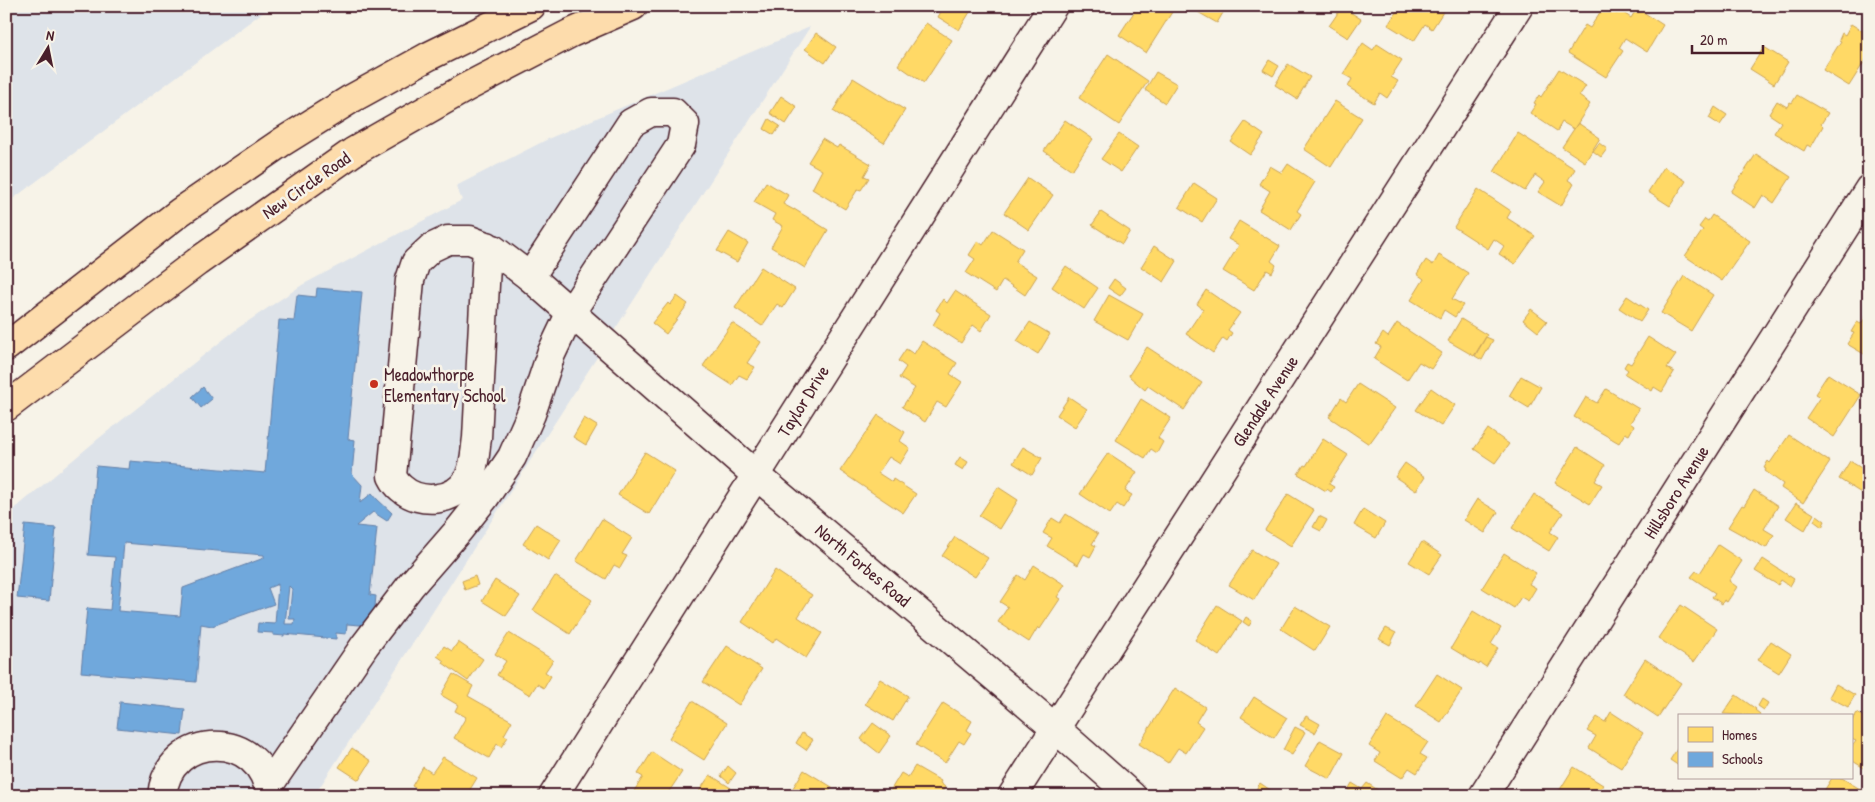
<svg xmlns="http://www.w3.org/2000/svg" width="1875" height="802" font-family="'Patrick Hand',sans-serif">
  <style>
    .built { fill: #dee3e9 }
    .homes { fill: #ffd966; stroke: #c9a154 }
    .schools { fill: #6fa8dc; stroke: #647fa7; fill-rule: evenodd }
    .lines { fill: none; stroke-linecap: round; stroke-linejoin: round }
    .minor-casing { stroke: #4a1f2b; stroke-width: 31 }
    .highway-casing { stroke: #4a1f2b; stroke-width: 31 }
    .minor { stroke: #f7f3e8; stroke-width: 28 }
    .highway { stroke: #fddcac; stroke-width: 28 }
    .poi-dot { fill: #c8321e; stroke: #f7f3e8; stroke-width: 2 }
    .labels { text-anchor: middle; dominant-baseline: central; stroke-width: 5; stroke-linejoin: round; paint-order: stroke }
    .street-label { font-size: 18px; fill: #4a1f2b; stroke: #f7f3e8 }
    .poi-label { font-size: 18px; fill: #4a1f2b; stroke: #f7f3e8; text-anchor: start }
  </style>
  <rect width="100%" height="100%" fill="#f7f3e8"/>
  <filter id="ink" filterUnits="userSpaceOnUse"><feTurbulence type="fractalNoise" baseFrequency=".02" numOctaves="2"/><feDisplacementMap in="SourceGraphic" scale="10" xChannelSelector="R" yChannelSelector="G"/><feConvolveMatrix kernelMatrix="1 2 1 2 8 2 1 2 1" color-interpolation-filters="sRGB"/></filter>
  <g filter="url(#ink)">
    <g class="built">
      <path d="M 6,6 L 276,6 L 259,15 L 6,204 Z"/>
      <path d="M 810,27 L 314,796 L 6,796 L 6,516 L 98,439 L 238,328 L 302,285 L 462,200 L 456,186 L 550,138 Z"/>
    </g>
    <g class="homes">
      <path d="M 944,6 L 961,6 L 970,12 L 959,30 L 938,17 Z"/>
      <path d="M 1138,6 L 1164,6 L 1172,12 L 1146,53 L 1119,35 Z"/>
      <path d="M 1199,6 L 1227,6 L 1217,23 L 1196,11 Z"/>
      <path d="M 1400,6 L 1440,6 L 1445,9 L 1432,29 L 1425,24 L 1414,41 L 1388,25 Z"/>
      <path d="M 1604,6 L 1617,14 L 1619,10 L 1631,18 L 1637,8 L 1663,25 L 1647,52 L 1625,38 L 1619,48 L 1623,51 L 1606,77 L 1568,53 L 1585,25 L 1590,28 Z"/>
      <path d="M 1342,7 L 1361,19 L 1348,38 L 1329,26 Z"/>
      <path d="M 926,23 L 952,40 L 924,83 L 898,65 Z"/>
      <path d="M 1851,24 L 1869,35 L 1869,61 L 1866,59 L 1849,86 L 1823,70 L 1841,41 L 1839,40 L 1842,33 L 1845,35 Z"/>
      <path d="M 816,33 L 836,47 L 825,63 L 805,49 Z"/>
      <path d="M 1363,43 L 1373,50 L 1377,44 L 1402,60 L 1391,77 L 1398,81 L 1387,98 L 1380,93 L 1374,103 L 1348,87 L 1352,79 L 1343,74 Z"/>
      <path d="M 1764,47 L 1788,62 L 1774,84 L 1750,69 Z"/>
      <path d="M 1108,54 L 1148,81 L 1119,125 L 1079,98 Z"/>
      <path d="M 1269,60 L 1279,66 L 1273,76 L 1263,70 Z"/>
      <path d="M 1288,64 L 1310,77 L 1297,99 L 1275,85 Z"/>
      <path d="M 1559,69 L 1586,86 L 1579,96 L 1590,104 L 1574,129 L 1562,122 L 1557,131 L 1530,113 L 1536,104 L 1534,103 L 1539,95 L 1541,97 Z"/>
      <path d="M 1156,72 L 1177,84 L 1165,103 L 1145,90 Z"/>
      <path d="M 853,78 L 905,110 L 884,143 L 833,111 Z"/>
      <path d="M 1797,95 L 1828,113 L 1821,124 L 1823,126 L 1811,147 L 1807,145 L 1804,151 L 1774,133 L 1781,122 L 1769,114 L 1777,101 L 1787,107 L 1790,102 L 1792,103 Z"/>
      <path d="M 781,96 L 797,107 L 786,124 L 770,113 Z"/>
      <path d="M 1335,101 L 1362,118 L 1331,167 L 1304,149 Z"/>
      <path d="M 1715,107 L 1727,115 L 1720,125 L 1709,118 Z"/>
      <path d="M 769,119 L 780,126 L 774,135 L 764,129 Z"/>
      <path d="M 1065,120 L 1093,139 L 1072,170 L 1044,151 Z"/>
      <path d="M 1245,122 L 1264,135 L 1250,155 L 1231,142 Z"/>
      <path d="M 1578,123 L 1600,138 L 1585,162 L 1562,147 Z"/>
      <path d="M 1518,133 L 1575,169 L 1568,180 L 1574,184 L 1561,206 L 1538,192 L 1545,182 L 1535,175 L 1525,191 L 1494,172 Z"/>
      <path d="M 1119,134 L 1138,147 L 1121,172 L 1101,159 Z"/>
      <path d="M 822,139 L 837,148 L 839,145 L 871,164 L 864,176 L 869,178 L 861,190 L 858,189 L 845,209 L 812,189 L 822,170 L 808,162 Z"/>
      <path d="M 1599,143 L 1607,149 L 1601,157 L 1593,151 Z"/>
      <path d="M 1756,154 L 1791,177 L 1774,203 L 1763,195 L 1755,208 L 1731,192 Z"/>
      <path d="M 1288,164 L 1315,182 L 1297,211 L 1301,214 L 1291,230 L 1259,210 L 1270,191 L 1259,184 L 1270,166 L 1282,173 Z"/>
      <path d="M 1664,167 L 1686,181 L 1670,206 L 1648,192 Z"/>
      <path d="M 1028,178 L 1053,195 L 1029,230 L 1004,213 Z"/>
      <path d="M 766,182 L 788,195 L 783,204 L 794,210 L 794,209 L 828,230 L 805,268 L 771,247 L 783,226 L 772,220 L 775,214 L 754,202 Z"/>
      <path d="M 1194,183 L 1217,198 L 1202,222 L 1179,207 Z"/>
      <path d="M 1478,189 L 1511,211 L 1507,218 L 1535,236 L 1515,264 L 1499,254 L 1504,246 L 1494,239 L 1488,249 L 1454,227 Z"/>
      <path d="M 1101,212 L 1130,231 L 1122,244 L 1092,225 Z"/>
      <path d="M 1712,215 L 1750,241 L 1722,281 L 1685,256 L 1703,230 L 1699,227 L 1705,219 L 1708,221 Z"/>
      <path d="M 1239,221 L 1280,246 L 1271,261 L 1276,265 L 1272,273 L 1267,270 L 1254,290 L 1223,271 L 1239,245 L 1228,239 Z"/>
      <path d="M 993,230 L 1023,249 L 1015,262 L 1037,276 L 1025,295 L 1003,280 L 996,292 L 966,273 L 975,259 L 969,255 L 978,241 L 983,245 Z"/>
      <path d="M 729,232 L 748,243 L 737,262 L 717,251 Z"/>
      <path d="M 1154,246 L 1177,261 L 1164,282 L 1141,267 Z"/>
      <path d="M 1439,255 L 1468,273 L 1452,299 L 1463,305 L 1455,317 L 1444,310 L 1440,318 L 1411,300 L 1424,279 L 1417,274 L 1426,260 L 1433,265 Z"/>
      <path d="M 1066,266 L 1098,288 L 1084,309 L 1052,287 Z"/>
      <path d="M 761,267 L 795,289 L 783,308 L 777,304 L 762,326 L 735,308 Z"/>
      <path d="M 1684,276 L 1713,295 L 1691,331 L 1661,313 Z"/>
      <path d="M 1114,279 L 1126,288 L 1120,296 L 1108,288 Z"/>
      <path d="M 1206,290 L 1240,313 L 1228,330 L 1232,333 L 1227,341 L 1223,338 L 1213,353 L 1186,334 L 1203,309 L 1197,304 Z"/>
      <path d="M 955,291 L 991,314 L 981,331 L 973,325 L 961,343 L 933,325 L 940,313 L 936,310 L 943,299 L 947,303 Z"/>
      <path d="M 1109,295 L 1143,314 L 1128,340 L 1094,321 Z"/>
      <path d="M 677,296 L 688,304 L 666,334 L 652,323 L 668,303 L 670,305 Z"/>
      <path d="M 1627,296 L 1648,310 L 1640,322 L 1619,308 Z"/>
      <path d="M 1531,309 L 1547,321 L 1538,332 L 1523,320 Z"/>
      <path d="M 1869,312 L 1869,357 L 1847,344 L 1854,333 L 1851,332 L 1857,322 L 1861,324 Z"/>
      <path d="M 1461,319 L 1487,335 L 1474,356 L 1448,341 Z"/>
      <path d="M 1030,322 L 1050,334 L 1038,354 L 1017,341 Z"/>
      <path d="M 732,323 L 761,342 L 747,363 L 755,367 L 747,379 L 739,375 L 732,385 L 703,366 Z"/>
      <path d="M 1397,323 L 1442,353 L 1431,369 L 1419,362 L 1407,380 L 1374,359 L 1381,347 L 1376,344 L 1383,333 L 1388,337 Z"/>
      <path d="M 1486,337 L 1493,340 L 1482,360 L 1475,356 Z"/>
      <path d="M 1648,337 L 1676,355 L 1667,368 L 1674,372 L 1662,392 L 1654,387 L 1652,391 L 1625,374 L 1628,370 L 1624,367 L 1627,362 L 1631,364 Z"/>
      <path d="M 922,341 L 957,363 L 950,374 L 962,382 L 946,407 L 937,402 L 925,422 L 902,407 L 915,388 L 899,378 L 906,367 L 898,361 L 906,349 L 914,354 Z"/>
      <path d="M 1147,347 L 1202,383 L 1184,410 L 1148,386 L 1145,390 L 1130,377 L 1129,375 Z"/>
      <path d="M 1828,374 L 1861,395 L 1834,437 L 1806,418 L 1820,397 L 1815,394 Z"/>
      <path d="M 1521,376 L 1541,387 L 1529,408 L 1509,396 Z"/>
      <path d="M 1358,384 L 1395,408 L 1369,444 L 1329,417 L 1341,398 L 1346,402 Z"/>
      <path d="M 1431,388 L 1455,405 L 1441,426 L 1416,410 Z"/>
      <path d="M 1606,389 L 1639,409 L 1630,423 L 1634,426 L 1629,435 L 1625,433 L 1619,443 L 1574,417 L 1586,397 L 1597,403 Z"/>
      <path d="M 1069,397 L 1087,409 L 1075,427 L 1057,415 Z"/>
      <path d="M 1141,399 L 1171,418 L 1158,438 L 1163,442 L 1157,453 L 1151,449 L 1145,458 L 1116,440 Z"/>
      <path d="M 878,415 L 905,432 L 900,441 L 910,448 L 900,464 L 889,457 L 878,473 L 892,482 L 893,479 L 916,494 L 903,513 L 840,471 Z"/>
      <path d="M 584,418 L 597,426 L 586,445 L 573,437 Z"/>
      <path d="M 1488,429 L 1509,444 L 1495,463 L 1474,449 Z"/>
      <path d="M 1789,435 L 1830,462 L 1803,503 L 1781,488 L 1783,484 L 1765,471 L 1766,469 L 1764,468 L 1768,461 L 1770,463 Z"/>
      <path d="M 1323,439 L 1348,455 L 1329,484 L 1334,487 L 1331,492 L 1327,489 L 1326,491 L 1298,474 L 1304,465 L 1306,466 Z"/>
      <path d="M 1023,447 L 1042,458 L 1032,475 L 1013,463 Z"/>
      <path d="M 1577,447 L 1605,465 L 1595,481 L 1602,485 L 1590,504 L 1555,483 Z"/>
      <path d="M 645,452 L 675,471 L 649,514 L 618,495 Z"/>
      <path d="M 1108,453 L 1137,472 L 1125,491 L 1132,495 L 1123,508 L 1117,504 L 1110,514 L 1080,494 Z"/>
      <path d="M 960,457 L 968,462 L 963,470 L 955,465 Z"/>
      <path d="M 1850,461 L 1869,473 L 1869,491 L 1866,496 L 1839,479 Z"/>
      <path d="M 1405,463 L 1425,477 L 1416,491 L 1395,477 Z"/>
      <path d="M 998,487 L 1018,500 L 1000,529 L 979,516 Z"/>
      <path d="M 1754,490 L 1778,506 L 1764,529 L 1774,535 L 1766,548 L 1728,527 L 1742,505 L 1744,506 Z"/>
      <path d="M 1288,494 L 1314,510 L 1291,546 L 1265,530 Z"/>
      <path d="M 1534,494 L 1563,513 L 1550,532 L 1558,537 L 1549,551 L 1512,528 Z"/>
      <path d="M 1477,499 L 1498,512 L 1485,533 L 1464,520 Z"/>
      <path d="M 1796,503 L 1814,514 L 1805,530 L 1786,518 Z"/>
      <path d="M 1363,509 L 1385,523 L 1376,538 L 1354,525 Z"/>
      <path d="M 1066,514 L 1098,534 L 1092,544 L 1096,546 L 1090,557 L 1084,554 L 1078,565 L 1047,546 L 1052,538 L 1043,533 L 1052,518 L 1060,523 Z"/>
      <path d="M 1817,515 L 1825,521 L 1822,527 L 1814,521 Z"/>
      <path d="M 1319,516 L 1327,520 L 1321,531 L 1313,527 Z"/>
      <path d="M 602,519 L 632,538 L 622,554 L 627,556 L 620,568 L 614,565 L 606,579 L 576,561 Z"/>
      <path d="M 536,524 L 561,540 L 548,560 L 523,544 Z"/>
      <path d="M 955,537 L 988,558 L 975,577 L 942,556 Z"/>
      <path d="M 1422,542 L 1442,555 L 1429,574 L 1409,562 Z"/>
      <path d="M 1718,545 L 1742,561 L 1729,581 L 1737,587 L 1727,602 L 1724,600 L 1722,604 L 1712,597 L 1715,593 L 1691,577 L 1696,571 L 1700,573 Z"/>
      <path d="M 1252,550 L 1276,564 L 1254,600 L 1229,585 Z"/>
      <path d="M 1504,553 L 1536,573 L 1529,584 L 1536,588 L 1528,601 L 1521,597 L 1514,608 L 1482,588 Z"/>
      <path d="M 1763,559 L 1794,579 L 1790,586 L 1781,580 L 1778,585 L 1755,571 Z"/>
      <path d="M 1034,565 L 1065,585 L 1057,597 L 1060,599 L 1040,629 L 1038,627 L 1029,642 L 998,622 L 1008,607 L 1000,602 L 1018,575 L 1025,580 Z"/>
      <path d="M 775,570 L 812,595 L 798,617 L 822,633 L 806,658 L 776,638 L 773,643 L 742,622 Z"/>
      <path d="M 475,576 L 478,585 L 465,590 L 462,581 Z"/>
      <path d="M 555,576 L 592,600 L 570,634 L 533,610 Z"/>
      <path d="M 495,580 L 520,596 L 506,616 L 482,601 Z"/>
      <path d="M 1217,605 L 1242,621 L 1219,656 L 1195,640 Z"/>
      <path d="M 1681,605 L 1717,629 L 1694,662 L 1658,638 Z"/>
      <path d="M 1295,606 L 1330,627 L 1315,651 L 1281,629 Z"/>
      <path d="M 1473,611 L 1501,628 L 1491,644 L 1498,648 L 1486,667 L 1480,663 L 1479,665 L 1451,648 Z"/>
      <path d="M 1246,617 L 1252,621 L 1249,626 L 1243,622 Z"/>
      <path d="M 1386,628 L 1396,633 L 1390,645 L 1379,639 Z"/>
      <path d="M 509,633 L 553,660 L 545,672 L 551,676 L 544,688 L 537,684 L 530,695 L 497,675 L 506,661 L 495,654 Z"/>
      <path d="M 1771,641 L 1791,654 L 1779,673 L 1758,660 Z"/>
      <path d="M 458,642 L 483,659 L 468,681 L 443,663 L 444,661 L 437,656 L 444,646 L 452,651 Z"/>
      <path d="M 727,646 L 762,669 L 739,705 L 703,682 Z"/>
      <path d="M 1645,659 L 1681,683 L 1658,717 L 1623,694 Z"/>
      <path d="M 453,674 L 473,686 L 468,696 L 512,721 L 504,735 L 508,737 L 501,747 L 497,744 L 489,758 L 454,738 L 466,717 L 455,711 L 458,705 L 441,695 Z"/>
      <path d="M 1437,674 L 1462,690 L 1441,722 L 1416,706 Z"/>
      <path d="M 880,679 L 908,696 L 893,721 L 865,704 Z"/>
      <path d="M 1836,684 L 1855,695 L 1848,707 L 1829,697 Z"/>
      <path d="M 1175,688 L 1205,707 L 1196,722 L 1203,727 L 1186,753 L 1178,748 L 1168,763 L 1139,744 Z"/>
      <path d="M 1736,695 L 1756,709 L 1755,710 L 1760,714 L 1759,716 L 1723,714 Z"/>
      <path d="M 1254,697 L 1287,718 L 1274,738 L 1241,717 Z"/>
      <path d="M 1762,699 L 1768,703 L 1764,710 L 1758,706 Z"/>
      <path d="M 692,701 L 727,723 L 704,760 L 669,738 Z"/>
      <path d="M 943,703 L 972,721 L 967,730 L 971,733 L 964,744 L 959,741 L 945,763 L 916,745 Z"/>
      <path d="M 1611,712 L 1643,733 L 1621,768 L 1589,748 L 1596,736 L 1587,731 L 1597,717 L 1605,722 Z"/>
      <path d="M 1857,713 L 1869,720 L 1869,771 L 1851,760 L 1851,748 L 1856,741 L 1851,739 L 1851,722 Z"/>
      <path d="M 1306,716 L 1320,724 L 1315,733 L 1300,725 Z"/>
      <path d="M 1387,717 L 1428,742 L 1420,754 L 1427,758 L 1417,773 L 1409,768 L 1402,778 L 1375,761 L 1380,753 L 1369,746 Z"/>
      <path d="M 873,723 L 891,736 L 879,753 L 861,739 Z"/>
      <path d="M 1295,727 L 1305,732 L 1292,755 L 1283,750 Z"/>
      <path d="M 802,733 L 813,740 L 806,750 L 796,743 Z"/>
      <path d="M 1320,740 L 1344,753 L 1330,779 L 1305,766 Z"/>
      <path d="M 1679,746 L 1679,766 L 1670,760 Z"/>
      <path d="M 352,748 L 371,761 L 359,780 L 339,767 Z"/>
      <path d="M 652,752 L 682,772 L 666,796 L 640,796 L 634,791 L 643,777 L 638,774 Z"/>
      <path d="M 443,757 L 477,778 L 466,796 L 418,796 L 421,792 L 412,786 L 423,767 L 432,773 Z"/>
      <path d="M 728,766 L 736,773 L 729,783 L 721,776 Z"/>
      <path d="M 915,766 L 941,781 L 940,783 L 945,787 L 940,796 L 887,796 L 901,773 L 908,777 Z"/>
      <path d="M 1574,767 L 1603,785 L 1596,796 L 1556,796 Z"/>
      <path d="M 804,770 L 832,787 L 827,796 L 788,796 Z"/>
      <path d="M 710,775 L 731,788 L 726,796 L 696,796 Z"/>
      <path d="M 1832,778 L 1842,778 L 1868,794 L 1867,796 L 1821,796 Z"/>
      <path d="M 1260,783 L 1279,796 L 1252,796 Z"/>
      <path d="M 1352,783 L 1362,789 L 1367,783 L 1387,796 L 1348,796 L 1351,792 L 1348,790 Z"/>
    </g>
    <g class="schools">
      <path d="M 317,288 L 362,292 L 348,439 L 355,440 L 352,474 L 362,485 L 360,503 L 372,493 L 377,499 L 392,513 L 387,521 L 373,512 L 356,526 L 377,528 L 370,595 L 376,596 L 373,626 L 347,624 L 346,634 L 336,633 L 336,639 L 284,634 L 284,636 L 273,635 L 273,633 L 257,632 L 258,623 L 275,624 L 278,584 L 268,588 L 274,604 L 212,626 L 201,624 L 196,682 L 81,672 L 87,608 L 110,610 L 115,557 L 88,555 L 96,466 L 129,469 L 130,461 L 265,473 L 279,320 L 294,321 L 297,295 L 316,297 ZM 124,543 L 264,555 L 264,558 L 183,588 L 180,616 L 118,611 ZM 289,586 L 292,589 L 289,619 L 295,619 L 294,624 L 285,624 Z"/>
      <path d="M 203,387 L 212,399 L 201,408 L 192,397 Z"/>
      <path d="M 25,525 L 56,528 L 49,601 L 17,598 Z"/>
      <path d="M 120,702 L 185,709 L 182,735 L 117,728 Z"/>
    </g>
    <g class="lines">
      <defs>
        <g id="minor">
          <path d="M 487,246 L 477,438 C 475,451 475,467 468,479 C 455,502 420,505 401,488 C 397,485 394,480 392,476 L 410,280 L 416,262 L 431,248 L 448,240 L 470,240 L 493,249 L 530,277 L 756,475 L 1055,728 L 1132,796"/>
          <path d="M 269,785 L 365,645 L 411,585 L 458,531 L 485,497 L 512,457 L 531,414 L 551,354 L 571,312 L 681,145 L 685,124 L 673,112 L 651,112 L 631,123 L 530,277"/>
          <path d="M 162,796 C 168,729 263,729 270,796"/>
          <path d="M 553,796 L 1053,6"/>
          <path d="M 1012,796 L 1519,6"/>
          <path d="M 1483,796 L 1869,189"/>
        </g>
        <g id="highway">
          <path d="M 6,347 L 180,212 L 282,142 L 351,99 L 429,56 L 531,6"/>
          <path d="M 6,407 L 197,262 L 353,152 L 465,88 L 571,33 L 633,6"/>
        </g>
      </defs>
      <use href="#minor" class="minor-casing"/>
      <use href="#highway" class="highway-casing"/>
      <use href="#minor" class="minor"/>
      <use href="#highway" class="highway"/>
    </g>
  </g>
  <circle class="poi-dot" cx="374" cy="384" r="5"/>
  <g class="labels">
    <g class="street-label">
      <text transform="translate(306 185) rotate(-35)">New Circle Road</text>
      <text transform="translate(803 401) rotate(-58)">Taylor Drive</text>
      <text transform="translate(1265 401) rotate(-57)">Glendale Avenue</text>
      <text transform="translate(1676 492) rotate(-58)">Hillsboro Avenue</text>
      <text transform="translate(863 565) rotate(40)">North Forbes Road</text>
    </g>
    <g class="poi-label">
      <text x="384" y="374">Meadowthorpe<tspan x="384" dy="21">Elementary School</tspan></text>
    </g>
  </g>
  <rect width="1875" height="802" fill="none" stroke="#f7f3e8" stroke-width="25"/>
  <rect x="12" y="12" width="1850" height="777" fill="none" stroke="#4a1f2b" stroke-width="2" filter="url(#ink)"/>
  <rect x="1678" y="714" width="175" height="65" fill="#f7f3e8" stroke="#b29e9c"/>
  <rect x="1688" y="727" width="25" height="15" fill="#ffd966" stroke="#b29e9c"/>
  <text x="1722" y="740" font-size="15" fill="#4a1f2b">Homes</text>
  <rect x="1688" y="752" width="25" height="15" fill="#6fa8dc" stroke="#b29e9c"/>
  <text x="1722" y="764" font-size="15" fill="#4a1f2b">Schools</text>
  <g transform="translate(48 48) rotate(10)" stroke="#f7f3e8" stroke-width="4" paint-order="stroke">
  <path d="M0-4L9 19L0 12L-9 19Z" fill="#4a1f2b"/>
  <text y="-8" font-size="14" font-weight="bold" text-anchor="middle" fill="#4a1f2b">N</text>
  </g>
  <path d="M1692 45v8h71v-8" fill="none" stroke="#4a1f2b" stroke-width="2.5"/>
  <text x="1700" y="45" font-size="15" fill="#4a1f2b" stroke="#f7f3e8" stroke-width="4" paint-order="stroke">20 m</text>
</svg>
